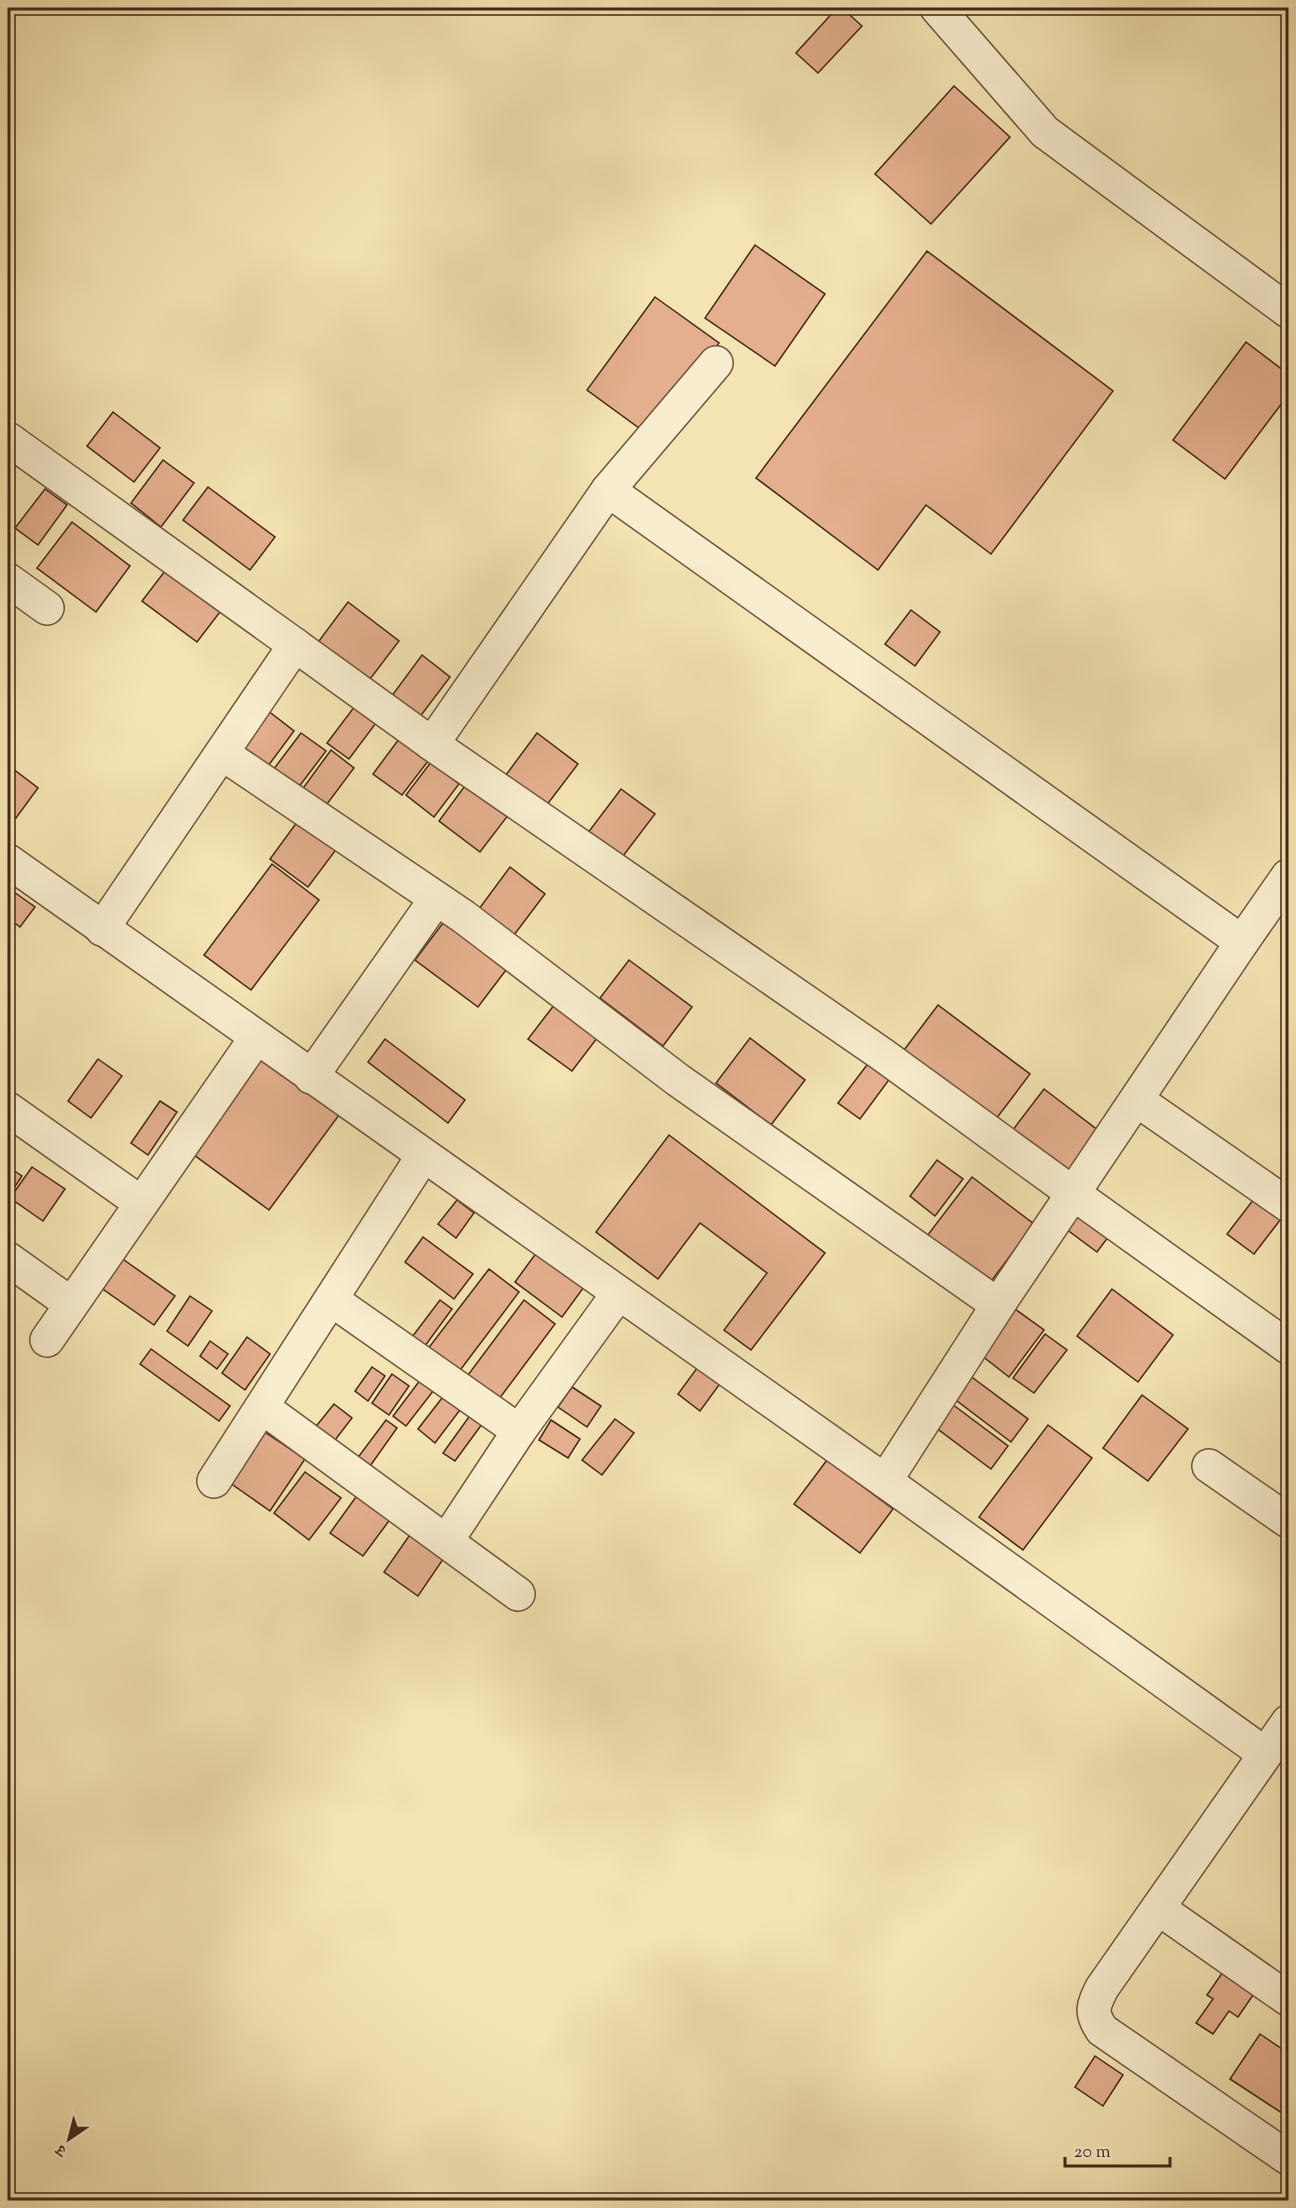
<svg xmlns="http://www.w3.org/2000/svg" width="1296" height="2208" font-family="'Sorts Mill Goudy','Noto Serif Devanagari',serif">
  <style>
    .building { fill: #e4af8e; stroke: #442517; stroke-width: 1.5 }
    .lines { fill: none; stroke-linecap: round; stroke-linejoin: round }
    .minor-casing { stroke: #70553e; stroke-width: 36 }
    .minor { stroke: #f8edce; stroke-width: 33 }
  </style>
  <rect width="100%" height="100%" fill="#f4e4b3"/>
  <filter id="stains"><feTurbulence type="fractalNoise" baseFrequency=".00333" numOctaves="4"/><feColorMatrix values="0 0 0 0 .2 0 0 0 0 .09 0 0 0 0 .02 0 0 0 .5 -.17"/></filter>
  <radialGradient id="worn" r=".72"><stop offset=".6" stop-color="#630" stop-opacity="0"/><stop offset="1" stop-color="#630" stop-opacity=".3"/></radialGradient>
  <g class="building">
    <path d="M 837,8 L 842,8 L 862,26 L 818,73 L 796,53 Z"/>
    <path d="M 954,86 L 1010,137 L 931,224 L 875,174 Z"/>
    <path d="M 755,245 L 825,294 L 775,366 L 705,318 Z"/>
    <path d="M 927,251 L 1113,391 L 991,554 L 926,505 L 878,570 L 756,478 Z"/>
    <path d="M 655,297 L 719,343 L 650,436 L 587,390 Z"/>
    <path d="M 1246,342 L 1288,374 L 1288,395 L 1225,479 L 1173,440 Z"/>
    <path d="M 113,412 L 160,448 L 134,482 L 87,446 Z"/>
    <path d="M 163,460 L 194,483 L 161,527 L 131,503 Z"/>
    <path d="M 208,487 L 275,537 L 250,570 L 183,520 Z"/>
    <path d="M 45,489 L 67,505 L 38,545 L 15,528 Z"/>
    <path d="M 72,522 L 130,566 L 96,612 L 37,568 Z"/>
    <path d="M 165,571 L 220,612 L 197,642 L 142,601 Z"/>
    <path d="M 348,602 L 399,641 L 364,687 L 313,649 Z"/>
    <path d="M 911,610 L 940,632 L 915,666 L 885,644 Z"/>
    <path d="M 422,655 L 450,677 L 419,718 L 391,697 Z"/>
    <path d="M 358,702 L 379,719 L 349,759 L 327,743 Z"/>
    <path d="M 267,710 L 294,731 L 268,766 L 240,745 Z"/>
    <path d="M 301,733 L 326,751 L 298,788 L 273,770 Z"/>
    <path d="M 537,733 L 578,764 L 543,810 L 503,779 Z"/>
    <path d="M 399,739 L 428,761 L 402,795 L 373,774 Z"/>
    <path d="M 331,750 L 354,768 L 324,808 L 301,791 Z"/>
    <path d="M 431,762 L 459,784 L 434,817 L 406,795 Z"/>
    <path d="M 8,765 L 38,788 L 16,818 L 8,812 Z"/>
    <path d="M 470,779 L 512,810 L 480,852 L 439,821 Z"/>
    <path d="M 621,789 L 655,814 L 620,860 L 587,834 Z"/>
    <path d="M 300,818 L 338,847 L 308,887 L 270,859 Z"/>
    <path d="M 272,864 L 319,900 L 251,990 L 204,955 Z"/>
    <path d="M 510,867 L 545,894 L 511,939 L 476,913 Z"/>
    <path d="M 14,892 L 35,907 L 20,927 L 8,918 L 8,901 Z"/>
    <path d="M 449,915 L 512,962 L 478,1007 L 415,960 Z"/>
    <path d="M 629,960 L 692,1007 L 663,1046 L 600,998 Z"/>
    <path d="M 558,1000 L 601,1033 L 572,1071 L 528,1039 Z"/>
    <path d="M 938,1005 L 1030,1074 L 993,1123 L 901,1054 Z"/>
    <path d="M 750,1038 L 805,1080 L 771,1125 L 716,1083 Z"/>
    <path d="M 385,1039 L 465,1100 L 448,1123 L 368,1062 Z"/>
    <path d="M 262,1053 L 342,1111 L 269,1210 L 190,1152 Z"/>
    <path d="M 873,1057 L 894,1073 L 860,1119 L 838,1103 Z"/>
    <path d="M 98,1059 L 122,1076 L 91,1118 L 68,1101 Z"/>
    <path d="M 1044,1089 L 1099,1131 L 1064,1177 L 1009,1135 Z"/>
    <path d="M 160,1101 L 177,1112 L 148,1155 L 131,1143 Z"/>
    <path d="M 669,1135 L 825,1253 L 751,1350 L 724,1330 L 767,1273 L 700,1223 L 658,1279 L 596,1232 Z"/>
    <path d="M 937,1160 L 963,1179 L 935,1216 L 910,1196 Z"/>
    <path d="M 32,1167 L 65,1189 L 43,1221 L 10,1198 Z"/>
    <path d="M 13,1170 L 22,1176 L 8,1197 L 8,1178 Z"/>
    <path d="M 972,1177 L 1034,1224 L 989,1284 L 927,1236 Z"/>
    <path d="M 1257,1195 L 1284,1215 L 1254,1254 L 1227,1234 Z"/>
    <path d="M 1077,1199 L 1115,1228 L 1097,1252 L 1058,1223 Z"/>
    <path d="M 457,1200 L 474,1213 L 456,1238 L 438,1224 Z"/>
    <path d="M 423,1237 L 473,1274 L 454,1299 L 405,1262 Z"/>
    <path d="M 537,1252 L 584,1287 L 562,1317 L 515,1282 Z"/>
    <path d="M 117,1255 L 175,1296 L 154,1325 L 97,1285 Z"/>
    <path d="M 489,1269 L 519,1292 L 458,1373 L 427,1350 Z"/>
    <path d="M 1112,1289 L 1173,1335 L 1138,1382 L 1077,1336 Z"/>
    <path d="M 190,1296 L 212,1311 L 188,1346 L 167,1331 Z"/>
    <path d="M 440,1300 L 452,1309 L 422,1350 L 409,1341 Z"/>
    <path d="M 524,1300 L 555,1324 L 496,1403 L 465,1379 Z"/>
    <path d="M 1015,1309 L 1044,1330 L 1009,1377 L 981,1355 Z"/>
    <path d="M 1045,1334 L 1067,1350 L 1034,1393 L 1013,1378 Z"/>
    <path d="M 247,1337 L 270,1354 L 245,1390 L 222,1373 Z"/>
    <path d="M 210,1341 L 228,1354 L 217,1369 L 200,1356 Z"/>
    <path d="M 151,1349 L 230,1406 L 219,1421 L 140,1364 Z"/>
    <path d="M 700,1364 L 722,1381 L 700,1411 L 678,1394 Z"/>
    <path d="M 372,1367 L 385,1376 L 368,1401 L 355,1391 Z"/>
    <path d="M 427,1371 L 441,1381 L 406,1426 L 393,1416 Z"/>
    <path d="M 392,1374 L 409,1386 L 389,1415 L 372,1403 Z"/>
    <path d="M 969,1375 L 1028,1419 L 1011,1442 L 952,1397 Z"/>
    <path d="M 572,1387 L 601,1406 L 587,1427 L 558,1407 Z"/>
    <path d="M 449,1389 L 466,1402 L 435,1443 L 418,1429 Z"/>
    <path d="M 1142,1395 L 1188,1429 L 1148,1481 L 1103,1448 Z"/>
    <path d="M 334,1404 L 352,1418 L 332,1444 L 313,1430 Z"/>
    <path d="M 952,1404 L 1008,1446 L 991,1469 L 935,1427 Z"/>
    <path d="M 476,1407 L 488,1416 L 455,1461 L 443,1453 Z"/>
    <path d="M 615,1419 L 634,1433 L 602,1475 L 582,1460 Z"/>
    <path d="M 386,1420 L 397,1428 L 368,1469 L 356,1460 Z"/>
    <path d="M 551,1420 L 580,1439 L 568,1458 L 539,1440 Z"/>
    <path d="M 1048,1425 L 1092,1458 L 1023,1550 L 979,1517 Z"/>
    <path d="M 257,1427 L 305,1459 L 270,1511 L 223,1478 Z"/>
    <path d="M 827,1460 L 893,1509 L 860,1553 L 794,1504 Z"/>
    <path d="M 305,1472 L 341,1498 L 309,1540 L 274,1513 Z"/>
    <path d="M 361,1490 L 394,1514 L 363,1556 L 330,1533 Z"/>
    <path d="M 416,1526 L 450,1549 L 418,1596 L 384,1572 Z"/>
    <path d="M 1229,1963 L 1260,1985 L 1238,2017 L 1229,2011 L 1213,2034 L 1196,2023 L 1213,1999 L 1207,1995 Z"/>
    <path d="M 1260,2034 L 1288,2053 L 1288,2117 L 1230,2079 Z"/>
    <path d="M 1095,2056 L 1123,2075 L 1103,2106 L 1075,2087 Z"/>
  </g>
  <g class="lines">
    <defs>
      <g id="minor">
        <path d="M 937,8 L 1045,132 L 1288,311"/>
        <path d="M 8,439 L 295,645"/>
        <path d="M 608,490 L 1242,942"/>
        <path d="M 8,580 L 47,608"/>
        <path d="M 432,744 L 608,490 L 716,363"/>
        <path d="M 223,754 L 464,917 L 678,1080 L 998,1305"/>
        <path d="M 8,861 L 885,1481 L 1265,1754"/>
        <path d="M 102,929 L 295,645 L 432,744 L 883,1055 L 1074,1194 L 1288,1347"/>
        <path d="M 311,1077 L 436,899"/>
        <path d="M 1137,1100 L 1288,1205"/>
        <path d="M 8,1109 L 141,1203"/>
        <path d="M 8,1259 L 71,1304"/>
        <path d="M 332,1300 L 519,1431"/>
        <path d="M 47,1340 L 256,1038"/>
        <path d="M 262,1407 L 518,1594"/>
        <path d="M 1209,1466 L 1288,1521"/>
        <path d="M 214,1481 L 423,1156"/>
        <path d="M 885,1481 L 998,1305 L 1242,942 L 1288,876"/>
        <path d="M 447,1540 L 519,1431 L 618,1294"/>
        <path d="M 1288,1722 L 1102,1988 C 1093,2006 1090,2012 1102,2030 L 1288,2158"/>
        <path d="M 1158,1908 L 1288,1999"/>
      </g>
    </defs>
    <use href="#minor" class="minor-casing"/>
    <use href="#minor" class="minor"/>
  </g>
  <rect width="1296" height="2208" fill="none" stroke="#f4e4b3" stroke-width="30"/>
  <rect x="9" y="9" width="1278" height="2190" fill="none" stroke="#442517" stroke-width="3"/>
  <rect x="15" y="15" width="1266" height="2178" fill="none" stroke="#442517" stroke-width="1.5"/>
  <g transform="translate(69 2139) rotate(215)" stroke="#f8edce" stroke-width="4.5" paint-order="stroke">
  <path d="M0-4.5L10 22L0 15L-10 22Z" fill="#442517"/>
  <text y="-9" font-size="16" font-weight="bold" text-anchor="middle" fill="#442517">उ</text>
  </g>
  <path d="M1065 2157v9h105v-9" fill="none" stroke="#442517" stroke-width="3"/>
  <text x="1074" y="2157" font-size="18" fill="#442517" stroke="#f8edce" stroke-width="4.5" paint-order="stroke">20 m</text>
  <rect width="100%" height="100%" filter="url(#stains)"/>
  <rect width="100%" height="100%" fill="url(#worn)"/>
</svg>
